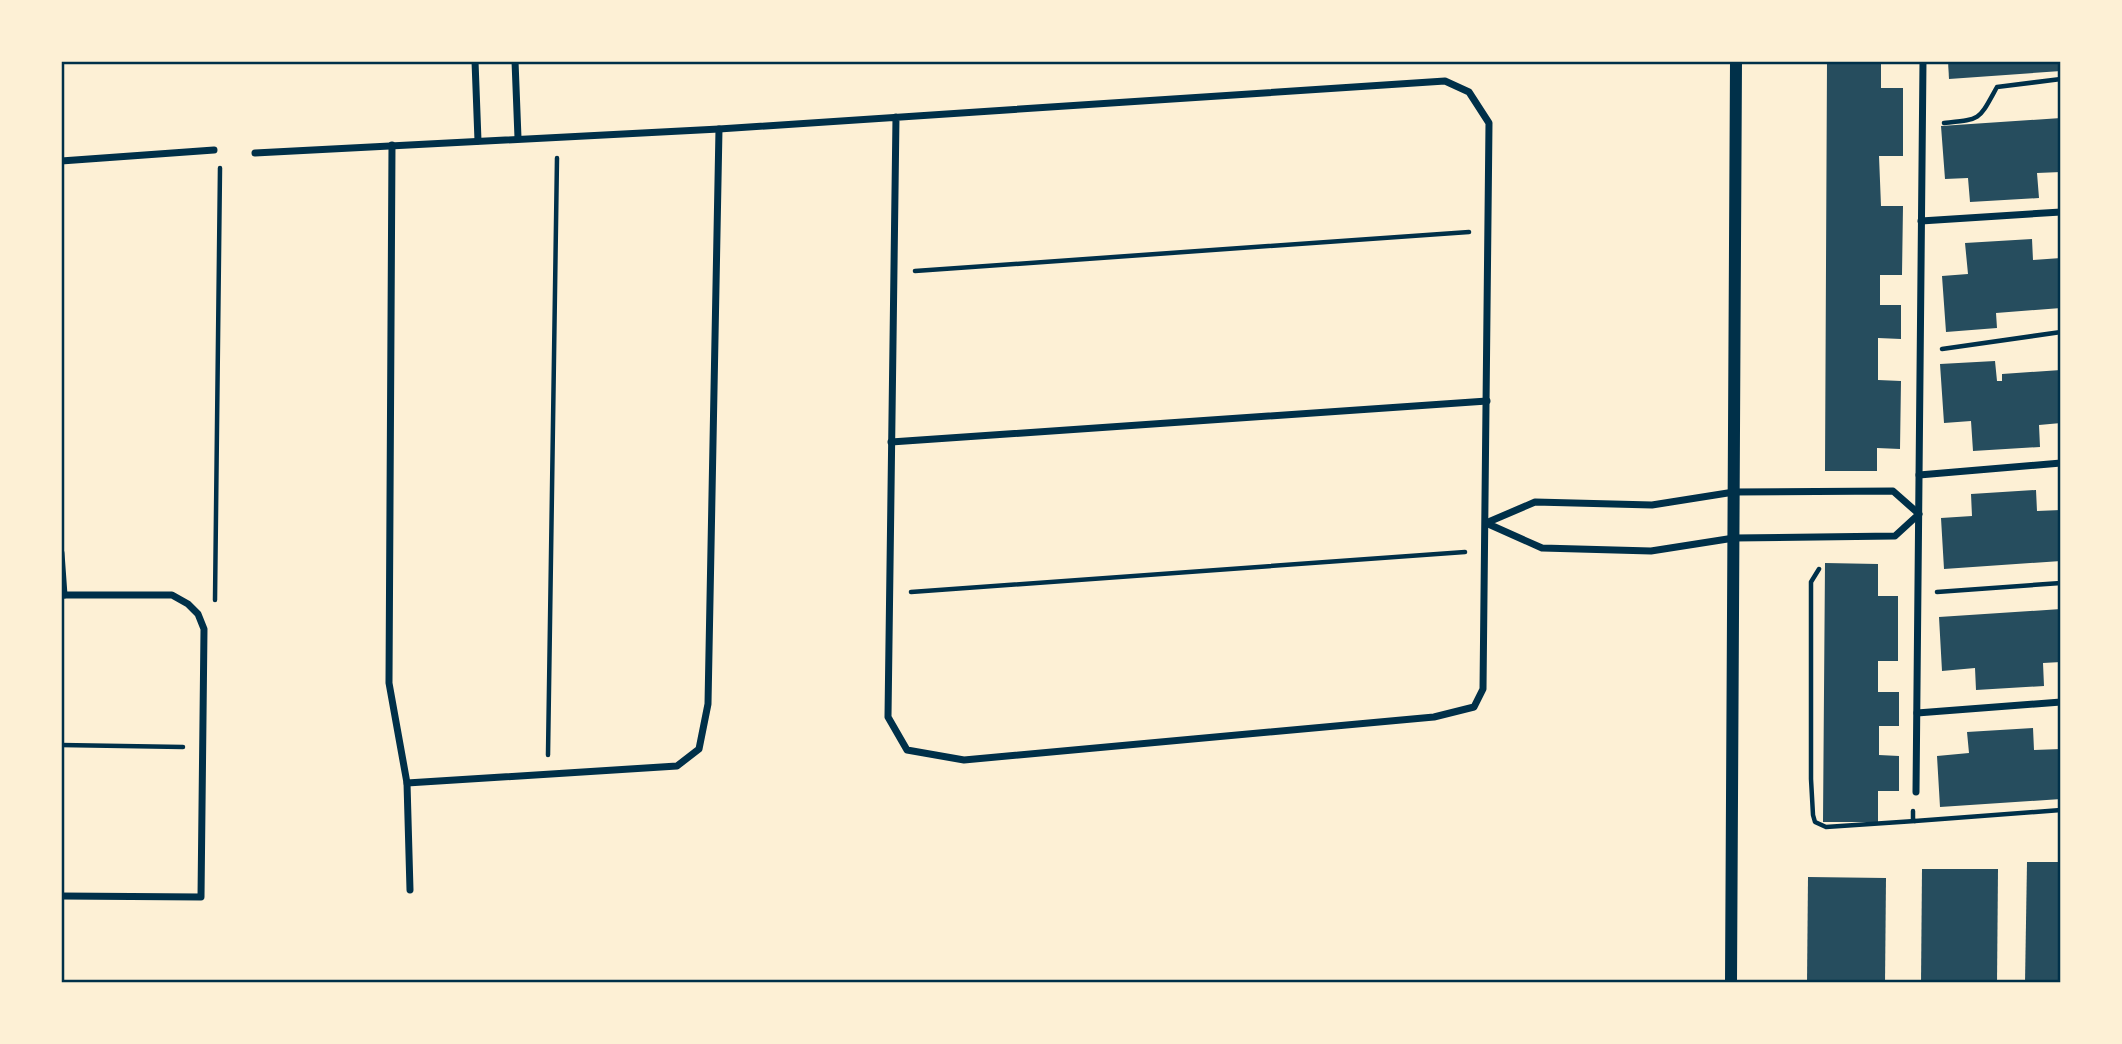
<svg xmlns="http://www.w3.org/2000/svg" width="2122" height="1044" font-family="Karla,sans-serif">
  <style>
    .building { fill: #264d5e }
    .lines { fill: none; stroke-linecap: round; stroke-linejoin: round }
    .path { stroke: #003049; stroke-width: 4.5 }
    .minor { stroke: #003049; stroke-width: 7 }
    .tertiary { stroke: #003049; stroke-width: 12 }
    .neatline { fill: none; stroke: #003049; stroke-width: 2.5 }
  </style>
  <rect width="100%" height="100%" fill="#fdf0d5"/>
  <g class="building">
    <path d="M 1827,61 L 1881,61 L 1881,88 L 1903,88 L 1903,156 L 1879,156 L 1881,206 L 1903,206 L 1902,275 L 1880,275 L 1880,305 L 1901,305 L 1901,339 L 1878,338 L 1878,380 L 1901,381 L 1900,449 L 1877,448 L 1877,471 L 1825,471 Z"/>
    <path d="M 1948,61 L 2061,61 L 2061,71 L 1949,79 Z"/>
    <path d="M 2061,118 L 2061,172 L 2037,173 L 2039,198 L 1970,202 L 1968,178 L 1945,179 L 1941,126 Z"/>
    <path d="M 2032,239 L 2033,260 L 2061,258 L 2061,308 L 1996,313 L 1997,328 L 1946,332 L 1942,276 L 1968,274 L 1965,243 Z"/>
    <path d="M 1995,361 L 1997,381 L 2002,381 L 2002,374 L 2061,370 L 2061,423 L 2039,425 L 2040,447 L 1973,451 L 1971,421 L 1944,423 L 1940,364 Z"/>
    <path d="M 2036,490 L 2037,511 L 2061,510 L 2061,561 L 1944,569 L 1941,518 L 1972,516 L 1971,494 Z"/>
    <path d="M 1825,563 L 1878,564 L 1878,596 L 1898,596 L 1898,661 L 1878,661 L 1878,692 L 1899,692 L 1899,726 L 1879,726 L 1879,755 L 1899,756 L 1899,791 L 1878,791 L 1878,822 L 1823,822 Z"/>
    <path d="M 2061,609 L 2061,662 L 2043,663 L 2044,686 L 1976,690 L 1975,668 L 1942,671 L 1939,617 Z"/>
    <path d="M 2033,728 L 2034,750 L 2061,749 L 2061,799 L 1940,807 L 1937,756 L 1969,753 L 1967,732 Z"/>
    <path d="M 2027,862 L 2061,862 L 2061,983 L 2025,983 Z"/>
    <path d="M 1922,869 L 1998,869 L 1997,983 L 1921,983 Z"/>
    <path d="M 1808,877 L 1886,878 L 1885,983 L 1807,983 Z"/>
  </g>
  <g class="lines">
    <g class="path">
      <path d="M 1944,123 C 1982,119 1978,121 1997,87 L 2061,79"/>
      <path d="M 915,271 L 1469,232"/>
      <path d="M 1942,349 L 2061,332"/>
      <path d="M 1819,569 L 1811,582 L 1811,779 L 1813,815 L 1815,822 L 1826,827 L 1915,821"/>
      <path d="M 911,592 L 1465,552"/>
      <path d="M 1937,592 L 2061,583"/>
      <path d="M 215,600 L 220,168"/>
      <path d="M 61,745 L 183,747"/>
      <path d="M 548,755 L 557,158"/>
      <path d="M 1913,811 L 1913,820 L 1915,821 L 2061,810"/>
    </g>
    <g class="minor">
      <path d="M 475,61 L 478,141"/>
      <path d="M 515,61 L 518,138"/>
      <path d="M 392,145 L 389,683 L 407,783 L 410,890"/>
      <path d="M 255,153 L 719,129 L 1445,81 L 1469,92 L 1489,123 L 1483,689 L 1474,707 L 1434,717 L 964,760 L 907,750 L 888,717 L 896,117"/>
      <path d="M 61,161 L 214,150"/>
      <path d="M 1921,221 L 2061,212"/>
      <path d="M 891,442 L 1487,401"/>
      <path d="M 1919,475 L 2061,463"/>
      <path d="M 1893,491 L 1919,514 L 1895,536 L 1734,538 L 1651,551 L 1542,548 L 1486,523 L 1535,502 L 1652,505 L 1734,492 Z"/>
      <path d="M 61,553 L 64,595"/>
      <path d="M 61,595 L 172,595 L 188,604 L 198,614 L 204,629 L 201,897 L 61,896"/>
      <path d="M 1917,713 L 2061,702"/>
      <path d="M 407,783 L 677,766 L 699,749 L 708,704 L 719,129"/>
      <path d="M 1916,792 L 1923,61"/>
    </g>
    <path class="tertiary" d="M 1731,983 L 1736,61"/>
  </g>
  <rect width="2122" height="1044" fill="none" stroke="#fdf0d5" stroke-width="126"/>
  <rect x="63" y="63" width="1996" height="918" class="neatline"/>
</svg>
